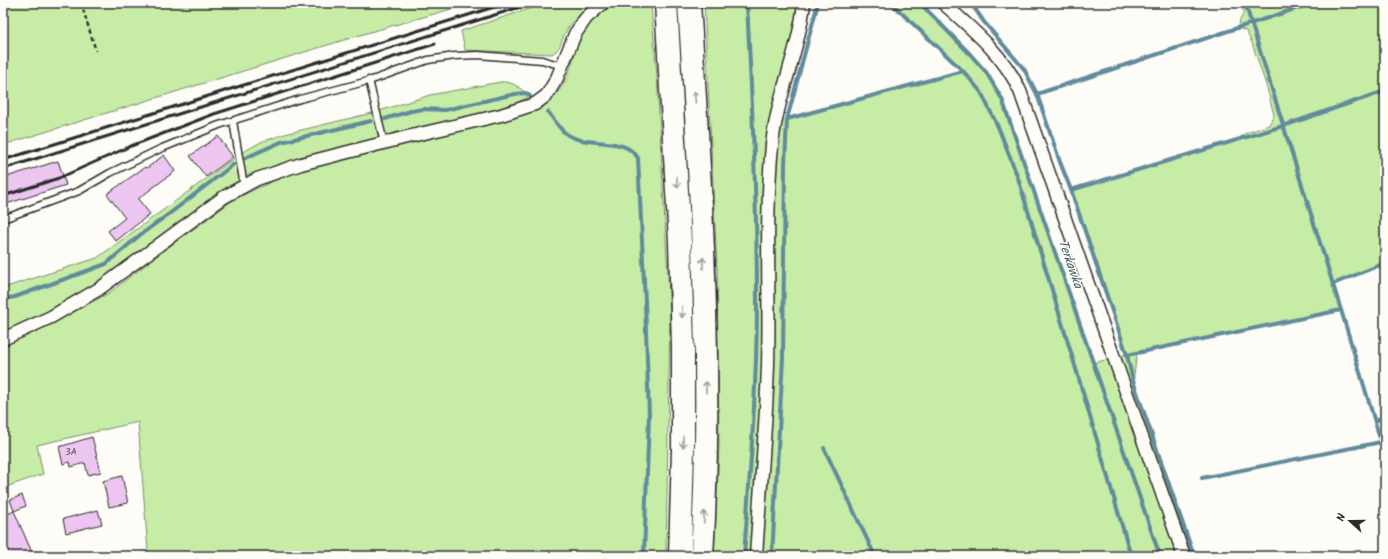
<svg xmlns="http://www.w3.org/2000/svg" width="1388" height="559" font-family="Kalam,sans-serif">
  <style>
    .green { fill: #c6eca6; stroke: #788c68 }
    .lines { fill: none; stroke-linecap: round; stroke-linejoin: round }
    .stream { stroke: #608b9a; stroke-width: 4 }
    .building { fill: #ecc6f0; stroke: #2b2b2b }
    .service-casing { stroke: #2b2b2b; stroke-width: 9 }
    .minor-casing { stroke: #2b2b2b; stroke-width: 15 }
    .motorway-casing { stroke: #2b2b2b; stroke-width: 25 }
    .path { stroke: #2b2b2b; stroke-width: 2.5; stroke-dasharray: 4 3; stroke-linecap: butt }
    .service { stroke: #fdfcf7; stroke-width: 6 }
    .minor { stroke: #fdfcf7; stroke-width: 12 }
    .motorway { stroke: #fdfcf7; stroke-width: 22 }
    .rail { stroke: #2b2b2b; stroke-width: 3 }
    .oneway { stroke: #9e9e9b }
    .labels { text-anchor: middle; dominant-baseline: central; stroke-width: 3; stroke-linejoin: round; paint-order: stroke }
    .number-label { font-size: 10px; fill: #5b525c }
    .water-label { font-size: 13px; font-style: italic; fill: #455b62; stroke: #fdfcf7 }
  </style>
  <rect width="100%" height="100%" fill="#fdfcf7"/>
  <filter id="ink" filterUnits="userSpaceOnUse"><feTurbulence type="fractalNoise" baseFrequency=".025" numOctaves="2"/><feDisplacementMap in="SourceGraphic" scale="8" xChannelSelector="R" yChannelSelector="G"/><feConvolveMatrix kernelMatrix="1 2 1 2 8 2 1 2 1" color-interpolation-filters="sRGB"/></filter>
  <g filter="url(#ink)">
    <g class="green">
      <path d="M 3,3 L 473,3 L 370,32 L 3,145 Z"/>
      <path d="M 547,3 L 595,3 C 583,11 572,20 565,33 C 561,41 561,49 552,54 L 465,50 L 461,31 Z"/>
      <path d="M 615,3 L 651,3 L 657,77 L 670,314 L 666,556 L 131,556 L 148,551 L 138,422 L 37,445 L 43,474 L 3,488 L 3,346 L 51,324 L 109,293 L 174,243 L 232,201 L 255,189 L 292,173 L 536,111 C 557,98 566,84 573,60 C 575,54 575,46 579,40 C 587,23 599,13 615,3 Z"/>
      <path d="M 704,3 L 804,3 L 776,125 L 787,119 L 963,71 L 891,3 L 920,3 L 970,54 L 986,72 L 1002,99 L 1094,363 L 1127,354 L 1071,190 L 1239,139 L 1244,134 L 1269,125 L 1274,115 L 1267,88 L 1252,43 L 1246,31 L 1238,28 L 1240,20 L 1244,13 L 1241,3 L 1385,3 L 1385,269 L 1382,270 L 1377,266 L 1333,284 L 1341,310 L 1137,353 L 1133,381 L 1194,556 L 714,556 L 719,447 L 717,267 Z"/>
      <path d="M 500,82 C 514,81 519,88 530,96 L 510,106 L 453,121 L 361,142 L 280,164 L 249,175 L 225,188 L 121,268 L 95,286 L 49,311 L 3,333 L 3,288 L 97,258 L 243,152 L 261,142 L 285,134 L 376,112 L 430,95 Z"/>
    </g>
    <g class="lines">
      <g class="stream">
        <path d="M 891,3 L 963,71 L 981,92 L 999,129 L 1018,178 L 1076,369 L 1131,556"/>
        <path d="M 920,3 L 970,54 L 986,72 L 1002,99 L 1160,556"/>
        <path d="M 971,3 L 984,22 L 1024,69 L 1037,94 L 1060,162 L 1071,190 L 1127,355 L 1133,381 L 1194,556"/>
        <path d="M 1245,3 L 1341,310 L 1385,455"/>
        <path d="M 1037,94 L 1313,3"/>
        <path d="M 548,112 C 554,119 560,131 568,135 C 589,148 624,135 638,158 L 645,302 L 649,416 L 644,556"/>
        <path d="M 385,119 L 411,111 L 423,109 L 445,110 L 515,94 L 526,93 L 530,96"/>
        <path d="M 787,119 L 963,71"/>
        <path d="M 243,159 L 281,142 L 371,121"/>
        <path d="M 1071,190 L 1283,126 L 1385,91"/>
        <path d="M 1333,284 L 1385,263"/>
        <path d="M 3,299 L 15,297 L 106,264 L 140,235 L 173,211 L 234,164"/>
        <path d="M 1127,355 L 1341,310"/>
        <path d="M 1375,421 L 1385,417"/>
        <path d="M 824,448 L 875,556"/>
        <path d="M 1202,478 L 1381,442"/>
        <path d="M 744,556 C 750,472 757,387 757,302 C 757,202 752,103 747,3"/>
        <path d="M 772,556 L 783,358 L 785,164 L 787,119 L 818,3"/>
      </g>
    </g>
    <g class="building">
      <path d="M 218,136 L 233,157 L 206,177 L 190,156 Z"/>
      <path d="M 164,155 L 175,171 L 138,199 L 150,214 L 116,241 L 108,231 L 125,218 L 107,194 L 145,167 L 147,168 Z"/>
      <path d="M 58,161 L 66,185 L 3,205 L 3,178 Z"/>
      <path d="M 92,437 L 101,472 L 88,475 L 85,463 L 71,467 L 70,462 L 63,464 L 59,447 Z"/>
      <path d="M 122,476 L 128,503 L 109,507 L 103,481 Z"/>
      <path d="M 22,495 L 26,506 L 14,511 L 10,500 Z"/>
      <path d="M 98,510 L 102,524 L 66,533 L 63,519 Z"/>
      <path d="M 14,511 L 30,548 L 33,556 L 3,556 L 3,516 Z"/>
    </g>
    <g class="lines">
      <defs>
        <g id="service">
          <path d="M 369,80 L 384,143"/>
          <path d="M 233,121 L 244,186"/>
          <path d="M 3,219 L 79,191 L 110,173 L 160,149 L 219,125 L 300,99 L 372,80 L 428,60 L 455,56 L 478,55 L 542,60 L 562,66"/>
        </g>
        <g id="minor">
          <path d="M 943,3 C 972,29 1004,55 1020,91 L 1184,556"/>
          <path d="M 3,339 L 51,317 L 99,289 L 224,197 L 257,179 L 301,164 L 407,137 L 501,115 L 535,104 L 547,95 L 557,78 L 575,34 L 586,18 L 603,3"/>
          <path d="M 756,556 C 760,493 766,429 768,365 C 770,292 765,218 772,145 C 777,96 799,51 804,3"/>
        </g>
        <g id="motorway">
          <path d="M 666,3 L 680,242 L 683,348 L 683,450 L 680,556"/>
          <path d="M 689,3 C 701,187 713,372 702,556"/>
        </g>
      </defs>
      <use href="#service" class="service-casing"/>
      <use href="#minor" class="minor-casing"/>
      <use href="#motorway" class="motorway-casing"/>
      <path class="path" d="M 81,3 L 96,51"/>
      <use href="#service" class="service"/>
      <use href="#minor" class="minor"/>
      <use href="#motorway" class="motorway"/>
      <g class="rail">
        <path d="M 3,160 L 507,3"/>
        <path d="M 3,169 L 533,3"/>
        <path d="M 3,196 L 59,178 L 131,146 L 214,114 L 435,44"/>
      </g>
    </g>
    <defs><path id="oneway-shaft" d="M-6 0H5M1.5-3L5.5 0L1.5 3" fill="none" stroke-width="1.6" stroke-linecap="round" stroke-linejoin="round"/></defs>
    <g class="oneway">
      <use href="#oneway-shaft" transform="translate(695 97) rotate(-94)"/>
      <use href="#oneway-shaft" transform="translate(677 182) rotate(87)"/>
      <use href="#oneway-shaft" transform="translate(703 263) rotate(-91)"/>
      <use href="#oneway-shaft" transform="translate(682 312) rotate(89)"/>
      <use href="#oneway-shaft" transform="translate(706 387) rotate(-90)"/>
      <use href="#oneway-shaft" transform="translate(683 442) rotate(90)"/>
      <use href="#oneway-shaft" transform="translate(704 517) rotate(-88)"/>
    </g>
  </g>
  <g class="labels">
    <g class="number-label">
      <text x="71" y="452">3A</text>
    </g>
    <g class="water-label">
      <text transform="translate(1070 264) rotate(71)">Terkawka</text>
    </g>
  </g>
  <rect width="1388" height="559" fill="none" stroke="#fdfcf7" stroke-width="16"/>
  <rect x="8" y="8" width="1372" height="543" fill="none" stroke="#2b2b2b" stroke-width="1.5" filter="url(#ink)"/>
  <g transform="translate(1350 521) rotate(291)" stroke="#fdfcf7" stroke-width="3" paint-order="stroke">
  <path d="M0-3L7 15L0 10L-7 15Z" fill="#2b2b2b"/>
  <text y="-6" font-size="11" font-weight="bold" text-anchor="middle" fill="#2b2b2b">N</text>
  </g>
</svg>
